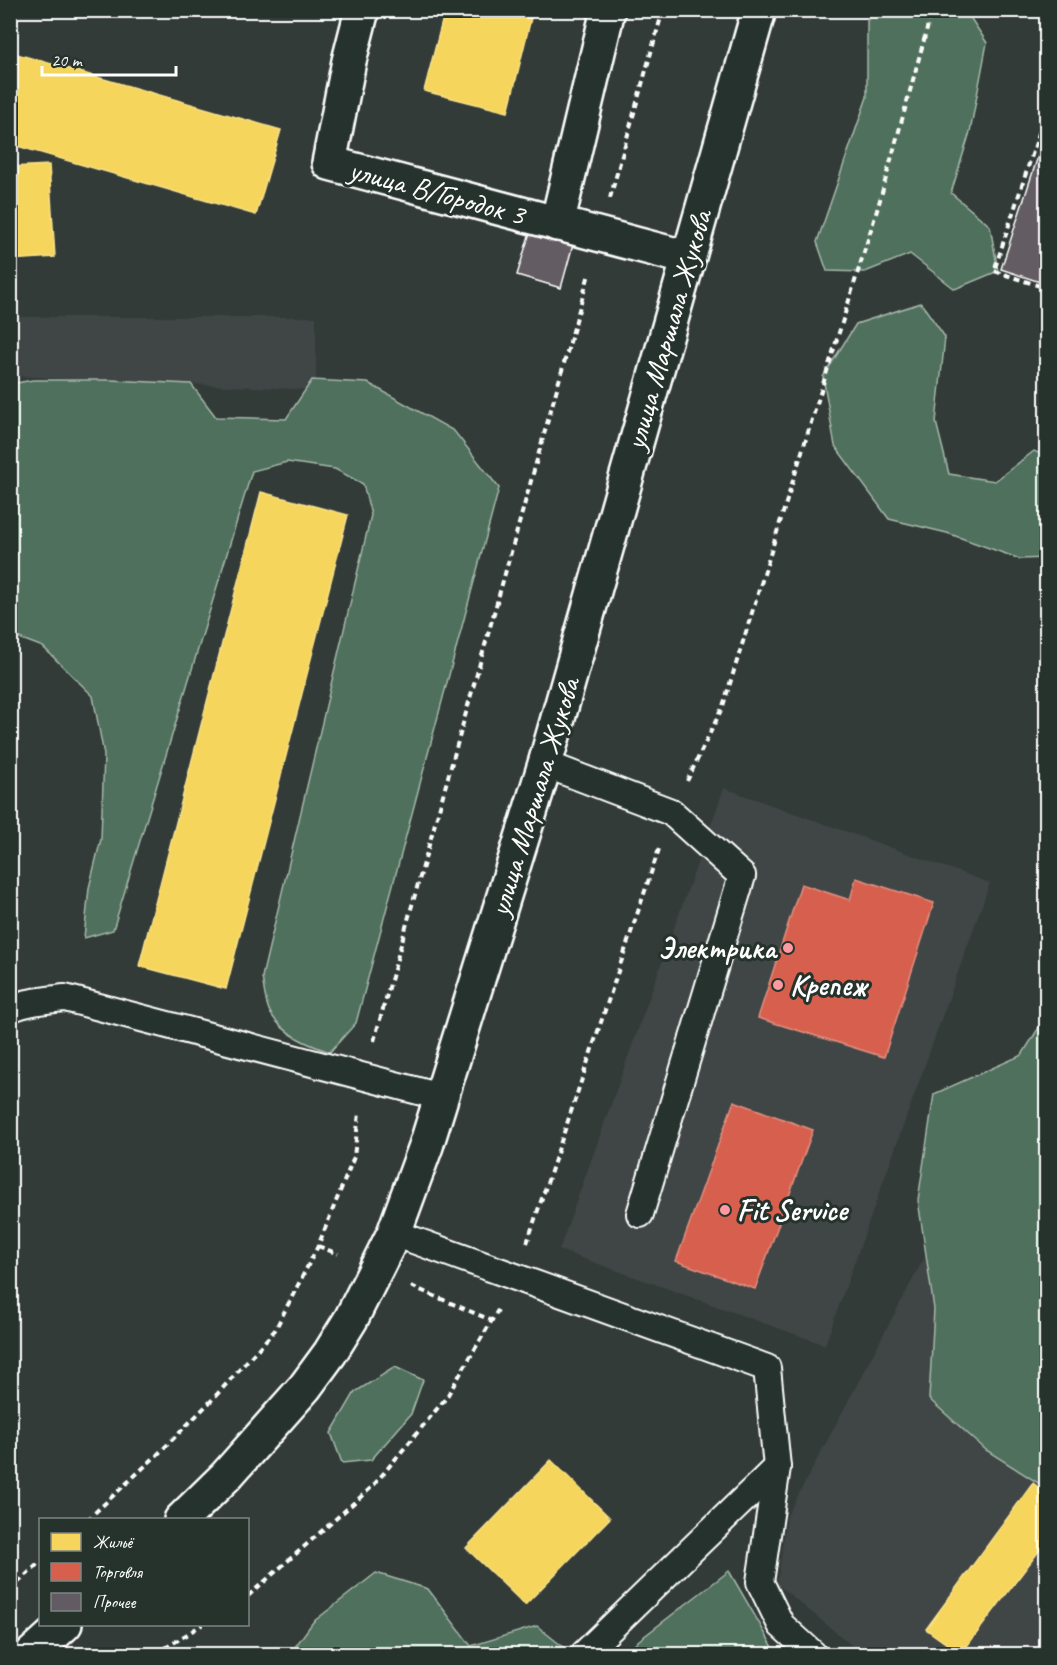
<svg xmlns="http://www.w3.org/2000/svg" width="1057" height="1665" font-family="Caveat,sans-serif">
  <style>
    .built { fill: #414545 }
    .green { fill: #4f705b; stroke: #a7b8ad; stroke-width: 1.5 }
    .homes { fill: #f6d55c; stroke: #f9e28d; stroke-width: 1.5 }
    .shops { fill: #d6604d; stroke: #e29082; stroke-width: 1.5 }
    .building { fill: #635b63; stroke: #fff; stroke-width: 1.5 }
    .lines { fill: none; stroke-linecap: round; stroke-linejoin: round }
    .service-casing { stroke: #fff; stroke-width: 30 }
    .minor-casing { stroke: #fff; stroke-width: 38 }
    .secondary-casing { stroke: #fff; stroke-width: 38 }
    .path { stroke: #fff; stroke-width: 4; stroke-dasharray: 6 4.5; stroke-linecap: butt }
    .service { stroke: #26332d; stroke-width: 26 }
    .minor { stroke: #26332d; stroke-width: 33 }
    .secondary { stroke: #26332d; stroke-width: 33 }
    .poi-dot { fill: #ff9aa2; stroke: #26332d; stroke-width: 2 }
    .labels { text-anchor: middle; dominant-baseline: central; stroke-width: 6; stroke-linejoin: round; paint-order: stroke }
    .street-label { font-size: 30px; fill: #fff; stroke: #26332d }
    .poi-label { font-size: 30px; font-weight: bold; fill: #fff; stroke: #26332d; text-anchor: start }
  </style>
  <rect width="100%" height="100%" fill="#323b38"/>
  <filter id="ink" filterUnits="userSpaceOnUse"><feTurbulence type="fractalNoise" baseFrequency=".0167" numOctaves="2"/><feDisplacementMap in="SourceGraphic" scale="12" xChannelSelector="R" yChannelSelector="G"/><feConvolveMatrix kernelMatrix="1 2 1 2 8 2 1 2 1" color-interpolation-filters="sRGB"/></filter>
  <g filter="url(#ink)">
    <g class="built">
      <path d="M 11,317 L 316,317 L 316,390 L 11,376 Z"/>
      <path d="M 724,788 L 990,883 L 825,1345 L 559,1250 Z"/>
      <path d="M 924,1258 L 1046,1381 L 1046,1654 L 862,1654 L 777,1584 L 787,1516 Z"/>
    </g>
    <g class="green">
      <path d="M 873,11 L 966,11 L 987,43 L 970,132 L 951,193 L 990,226 L 998,271 L 955,289 L 910,254 L 865,272 L 827,271 L 817,242 L 867,97 L 867,21 Z"/>
      <path d="M 921,303 L 945,337 L 936,422 L 949,474 L 995,481 L 1034,451 L 1046,456 L 1046,558 L 1020,559 L 947,533 L 889,519 L 835,446 L 823,377 L 856,324 Z"/>
      <path d="M 33,380 L 111,380 L 191,384 L 216,417 L 286,419 L 312,380 L 368,383 L 454,431 L 499,488 L 356,1023 L 330,1052 C 309,1045 284,1035 271,1014 C 265,1005 264,988 262,977 L 371,515 L 363,484 L 335,469 L 287,462 L 252,471 L 113,930 L 84,938 L 89,888 L 101,839 L 104,755 L 93,696 L 43,647 L 14,636 L 11,638 L 11,384 Z"/>
      <path d="M 1046,1016 L 1046,1488 L 986,1450 L 929,1399 L 934,1309 L 918,1200 L 934,1094 L 1022,1055 Z"/>
      <path d="M 395,1367 L 423,1380 L 411,1414 L 371,1460 L 342,1463 L 331,1433 L 355,1392 Z"/>
      <path d="M 729,1571 L 777,1654 L 627,1654 L 638,1641 Z"/>
      <path d="M 376,1573 L 428,1589 L 471,1646 L 537,1626 L 567,1650 L 563,1654 L 290,1654 L 313,1622 Z"/>
    </g>
    <g class="homes">
      <path d="M 445,10 L 533,10 L 508,112 L 424,91 Z"/>
      <path d="M 10,52 L 281,130 L 256,215 L 10,144 Z"/>
      <path d="M 49,165 L 55,257 L 10,260 L 10,167 Z"/>
      <path d="M 261,492 L 348,515 L 226,989 L 139,966 Z"/>
      <path d="M 551,1460 L 610,1518 L 525,1605 L 466,1548 Z"/>
      <path d="M 1033,1483 L 1046,1493 L 1046,1551 L 1042,1547 L 961,1654 L 926,1629 Z"/>
    </g>
    <g class="shops">
      <path d="M 856,878 L 934,903 L 884,1057 L 758,1018 L 801,884 L 850,900 Z"/>
      <path d="M 734,1101 L 813,1130 L 755,1289 L 676,1261 Z"/>
    </g>
    <g class="building">
      <path d="M 1046,132 L 1046,284 L 1001,269 Z"/>
      <path d="M 531,229 L 574,241 L 561,288 L 517,275 Z"/>
    </g>
    <g class="lines">
      <defs>
        <g id="service">
          <path d="M 545,764 L 671,812 L 742,876 L 640,1214"/>
          <path d="M 10,1009 C 27,1001 47,1000 65,998 L 441,1097"/>
          <path d="M 394,1233 L 767,1368 L 777,1467 L 760,1582 L 781,1625 L 813,1654"/>
          <path d="M 584,1654 L 777,1467"/>
        </g>
        <g id="minor">
          <path d="M 362,10 L 349,61 L 329,163 L 688,258"/>
          <path d="M 557,224 L 608,10"/>
        </g>
        <g id="secondary">
          <path d="M 181,1520 L 226,1476 L 305,1387 L 330,1353 L 351,1319 L 394,1233 L 426,1146 L 545,764 L 759,10"/>
          <path d="M 32,1654 L 65,1624"/>
        </g>
      </defs>
      <use href="#service" class="service-casing"/>
      <use href="#minor" class="minor-casing"/>
      <use href="#secondary" class="secondary-casing"/>
      <g class="path">
        <path d="M 1046,112 L 994,271 L 1046,288"/>
        <path d="M 610,198 L 663,10"/>
        <path d="M 687,781 L 723,706 L 878,207 L 927,29 L 930,10"/>
        <path d="M 374,1041 L 589,274"/>
        <path d="M 527,1243 L 659,849"/>
        <path d="M 318,1246 L 338,1254"/>
        <path d="M 411,1286 L 493,1321"/>
        <path d="M 87,1520 L 157,1455 L 211,1401 L 275,1330 L 318,1246 L 354,1157 L 359,1113"/>
        <path d="M 10,1590 L 40,1562"/>
        <path d="M 248,1596 L 373,1486 L 446,1398 L 498,1310"/>
        <path d="M 156,1654 L 203,1624"/>
      </g>
      <use href="#service" class="service"/>
      <use href="#minor" class="minor"/>
      <use href="#secondary" class="secondary"/>
    </g>
  </g>
  <g class="poi-dot">
    <circle cx="788" cy="948" r="6"/>
    <circle cx="778" cy="985" r="6"/>
    <circle cx="725" cy="1210" r="6"/>
  </g>
  <g class="labels">
    <g class="street-label">
      <text transform="translate(437 192) rotate(15)">улица В/Городок 3</text>
      <text transform="translate(668 330) rotate(-74)">улица Маршала Жукова</text>
      <text transform="translate(534 797) rotate(-73)">улица Маршала Жукова</text>
    </g>
    <g class="poi-label">
      <text x="776" y="948" text-anchor="end">Электрика</text>
      <text x="790" y="985">Крепеж</text>
      <text x="737" y="1210">Fit Service</text>
    </g>
  </g>
  <rect width="1057" height="1665" fill="none" stroke="#26332d" stroke-width="36"/>
  <rect x="18" y="18" width="1021" height="1629" fill="none" stroke="#fff" stroke-width="2" filter="url(#ink)"/>
  <rect x="39" y="1518" width="210" height="108" fill="#26332d" stroke="#7d8581" stroke-width="1.5"/>
  <rect x="51" y="1533" width="30" height="18" fill="#f6d55c" stroke="#7d8581" stroke-width="1.5"/>
  <text x="93" y="1548" font-size="18" fill="#ffffff">Жильё</text>
  <rect x="51" y="1563" width="30" height="18" fill="#d6604d" stroke="#7d8581" stroke-width="1.5"/>
  <text x="93" y="1578" font-size="18" fill="#ffffff">Торговля</text>
  <rect x="51" y="1593" width="30" height="18" fill="#635b63" stroke="#7d8581" stroke-width="1.5"/>
  <text x="93" y="1608" font-size="18" fill="#ffffff">Прочее</text>
  <path d="M42 66v9h134v-9" fill="none" stroke="#ffffff" stroke-width="3"/>
  <text x="51" y="66" font-size="18" fill="#ffffff" stroke="#26332d" stroke-width="4.5" paint-order="stroke">20 m</text>
</svg>
